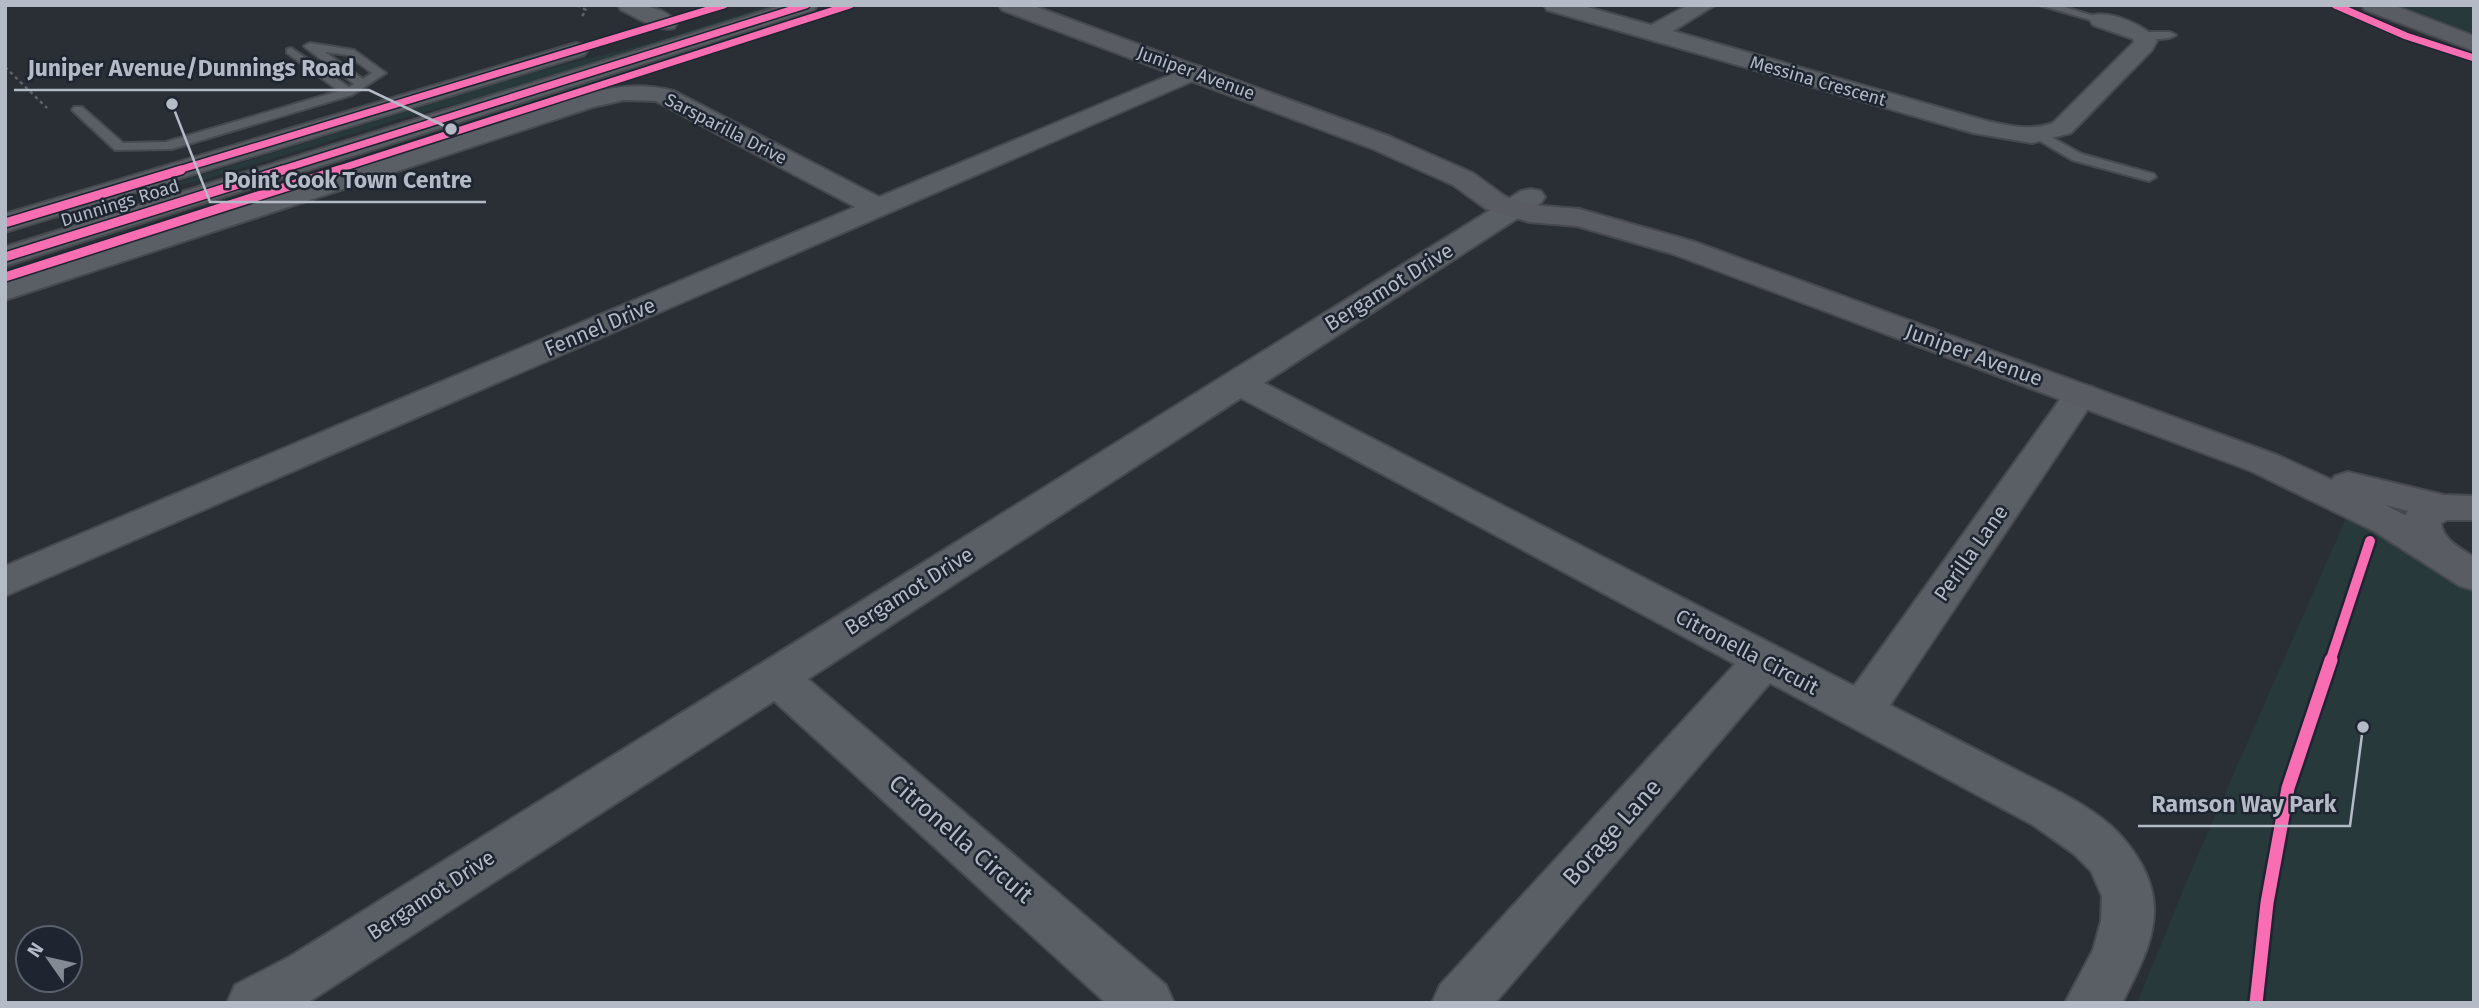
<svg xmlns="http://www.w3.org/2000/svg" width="2479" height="1008" font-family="'Fira Sans',sans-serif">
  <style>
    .green { fill: #27393b }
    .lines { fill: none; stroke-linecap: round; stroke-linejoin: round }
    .lane-casing { stroke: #464a4f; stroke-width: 4 }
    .street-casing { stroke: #464a4f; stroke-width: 4 }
    .secondary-casing { stroke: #464a4f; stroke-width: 4 }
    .path { stroke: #5d6268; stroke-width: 2.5; stroke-dasharray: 3.5 3.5; stroke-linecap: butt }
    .lane { fill: #5a5e65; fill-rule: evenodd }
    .street { fill: #5a5e65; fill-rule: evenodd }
    .secondary { fill: #595c62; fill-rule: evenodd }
    .cycleway-far3-casing { stroke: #1e2531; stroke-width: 10 }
    .cycleway-far2-casing { stroke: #1e2531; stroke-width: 12 }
    .cycleway-far1-casing { stroke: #1e2531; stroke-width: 15 }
    .cycleway-casing { stroke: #1e2531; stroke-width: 18 }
    .cycleway-far3 { stroke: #f96db3; stroke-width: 7 }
    .cycleway-far2 { stroke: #f96db3; stroke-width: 9 }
    .cycleway-far1 { stroke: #f96db3; stroke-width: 10 }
    .cycleway { stroke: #f96db3; stroke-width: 13 }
    .labels { text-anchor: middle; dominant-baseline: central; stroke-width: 5; stroke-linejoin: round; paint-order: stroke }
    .far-street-label { font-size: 18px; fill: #b4bbc7; stroke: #1e2531 }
    .street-label { font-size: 21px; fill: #b4bbc7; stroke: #1e2531 }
    .near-street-label { font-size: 24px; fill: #b4bbc7; stroke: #1e2531 }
    .leader { fill: none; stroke: #b4bbc7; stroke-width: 2.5 }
    .callout-dot { fill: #b4bbc7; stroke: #1e2531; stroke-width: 2.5 }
    .callout-label { font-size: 23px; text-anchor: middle; font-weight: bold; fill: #b4bbc7; stroke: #1e2531; stroke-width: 5; stroke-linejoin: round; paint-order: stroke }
  </style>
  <rect width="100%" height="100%" fill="#2a2f36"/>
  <g class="green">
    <path d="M 771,5 L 789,5 L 576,72 L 399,119 L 203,180 L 154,190 L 531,73 L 647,44 Z"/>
    <path d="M 2390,5 L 2474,5 L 2474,37 Z"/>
    <path d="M 2347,516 L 2360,520 L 2474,590 L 2474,1003 L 2137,1003 L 2194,864 Z"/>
  </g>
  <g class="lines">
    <defs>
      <g id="lane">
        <path d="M 2039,5 L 2058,5 L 2107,20 L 2101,23 Z"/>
        <path d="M 2137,32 L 2170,32 L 2176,35 C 2167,41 2144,40 2135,34 Z"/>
        <path d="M 310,43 L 354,50 L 386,73 L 352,95 L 172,149 L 115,150 L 72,110 L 74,107 L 82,107 L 123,143 L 166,142 L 339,91 L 287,53 L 287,49 L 291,48 L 349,87 L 354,84 L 306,48 L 304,46 ZM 325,52 L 347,55 L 372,73 L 363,79 Z"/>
        <path d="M 2040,131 L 2082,154 L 2154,174 L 2156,177 L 2149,181 L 2072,160 L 2035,138 L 2033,135 Z"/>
      </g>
      <g id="street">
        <path d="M 618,5 C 638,5 664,5 677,23 L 674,28 C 656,32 637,17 621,10 Z"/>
        <path d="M 1544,5 L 1580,5 L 1651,25 L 1688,5 L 1715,5 L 1673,31 L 1987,121 C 2009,126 2031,131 2053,123 L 2134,42 L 2133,39 L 2093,25 L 2090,20 L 2093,15 C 2112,11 2147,26 2157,41 L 2152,50 L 2071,133 L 2032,143 L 1973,133 L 1547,10 Z"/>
        <path d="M 1194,65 L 1202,67 L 1206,72 L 1202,77 L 5,596 L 5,566 L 855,207 L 656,101 L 624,100 L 593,107 L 5,300 L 5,281 L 575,97 C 610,87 639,82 674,91 L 879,197 Z"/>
        <path d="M 1531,189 L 1541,191 L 1545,197 L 1541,203 L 1264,383 L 1854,686 L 2069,387 L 2081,384 L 2093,387 L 2098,394 L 1890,705 C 1932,727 1975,749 2018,771 C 2049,787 2083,802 2110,825 C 2130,843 2149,870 2153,897 C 2159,934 2138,971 2122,1003 L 2065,1003 L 2093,950 L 2101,921 L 2102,896 L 2091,871 L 2074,854 L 2033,825 L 1770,683 L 1495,1003 L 1432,1003 L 1440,985 L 1735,664 L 1241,398 L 808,679 L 1166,985 L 1174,1003 L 1106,1003 L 774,701 L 307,1003 L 227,1003 L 235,985 L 289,957 L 1521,191 Z"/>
      </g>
      <g id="secondary">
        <path d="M 783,5 L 817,5 L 814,10 L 5,266 L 5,247 Z"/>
        <path d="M 999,5 L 1031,5 L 1391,137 L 1473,173 L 1506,197 L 1532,205 L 1579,209 L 1695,242 L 2277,455 L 2332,480 L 2335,476 L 2348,472 L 2444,495 L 2474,496 L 2474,520 L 2447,520 L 2441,523 C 2443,540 2460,548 2474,557 L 2474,590 L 2460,586 L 2374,531 L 2251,471 L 1673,254 L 1577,226 L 1529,222 L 1486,209 L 1453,185 L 1373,149 L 1002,10 ZM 2385,505 L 2408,511 L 2405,515 Z"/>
        <path d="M 2362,5 L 2393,5 L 2474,36 L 2474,51 L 2365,10 Z"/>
        <path d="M 576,43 L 584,45 L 588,50 L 584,55 L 5,232 L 5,214 Z"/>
      </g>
    </defs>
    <use href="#lane" class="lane-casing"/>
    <use href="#street" class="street-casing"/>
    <use href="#secondary" class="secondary-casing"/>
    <g class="path">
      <path d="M 577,5 L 586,10 L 581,18"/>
      <path d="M 5,67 L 47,108"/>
    </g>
    <use href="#lane" class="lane"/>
    <use href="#street" class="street"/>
    <use href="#secondary" class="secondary"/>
    <defs>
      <g id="cycleway-far3">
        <path d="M 2335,5 L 2406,36 L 2474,58"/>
        <path d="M 175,171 L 724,5"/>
        <path d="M 277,171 L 806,5"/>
        <path d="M 333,171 L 850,5"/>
      </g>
      <g id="cycleway-far2">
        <path d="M 5,223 L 181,170"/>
        <path d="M 5,257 L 283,170"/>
        <path d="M 5,277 L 339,170"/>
      </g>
      <path id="cycleway-far1" d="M 2330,662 L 2370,541"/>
      <path id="cycleway" d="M 2256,1003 L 2267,903 L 2288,788 L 2331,660"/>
    </defs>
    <use href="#cycleway-far3" class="cycleway-far3-casing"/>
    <use href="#cycleway-far2" class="cycleway-far2-casing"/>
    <use href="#cycleway-far1" class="cycleway-far1-casing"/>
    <use href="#cycleway" class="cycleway-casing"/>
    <use href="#cycleway-far3" class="cycleway-far3"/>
    <use href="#cycleway-far2" class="cycleway-far2"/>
    <use href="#cycleway-far1" class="cycleway-far1"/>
    <use href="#cycleway" class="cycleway"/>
  </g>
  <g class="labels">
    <g class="far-street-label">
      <text transform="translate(1196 73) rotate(20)">Juniper Avenue</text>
      <text transform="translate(1818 81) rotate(16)">Messina Crescent</text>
      <text transform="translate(726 129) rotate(27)">Sarsparilla Drive</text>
      <text transform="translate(120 203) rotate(-17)">Dunnings Road</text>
    </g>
    <g class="street-label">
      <text transform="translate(1389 287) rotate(-32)">Bergamot Drive</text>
      <text transform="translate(600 327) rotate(-23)">Fennel Drive</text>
      <text transform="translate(1974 355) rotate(20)">Juniper Avenue</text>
      <text transform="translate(1971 553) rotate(-55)">Perilla Lane</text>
      <text transform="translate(909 591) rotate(-32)">Bergamot Drive</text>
      <text transform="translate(1747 652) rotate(28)">Citronella Circuit</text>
      <text transform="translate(431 895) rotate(-33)">Bergamot Drive</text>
    </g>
    <g class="near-street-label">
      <text transform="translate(1612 832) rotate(-48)">Borage Lane</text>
      <text transform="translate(961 839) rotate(41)">Citronella Circuit</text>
    </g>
  </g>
  <path class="leader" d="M451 129L369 90H14M172 104L210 202H486M2363 727L2350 826H2138"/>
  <g class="callout-dot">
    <circle cx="451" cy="129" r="7"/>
    <circle cx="172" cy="104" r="7"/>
    <circle cx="2363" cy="727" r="7"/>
  </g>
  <g class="callout-label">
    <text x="191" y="76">Juniper Avenue/Dunnings Road</text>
    <text x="348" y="188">Point Cook Town Centre</text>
    <text x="2244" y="812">Ramson Way Park</text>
  </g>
  <rect width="2479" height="1008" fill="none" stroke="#b4bbc7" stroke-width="14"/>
  <g transform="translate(49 959) rotate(304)"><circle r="33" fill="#1e2531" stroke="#5a616d" stroke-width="2"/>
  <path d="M0-5L12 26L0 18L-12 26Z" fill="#848a94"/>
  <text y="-10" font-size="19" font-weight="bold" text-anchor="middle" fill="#b4bbc7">N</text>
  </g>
</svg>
